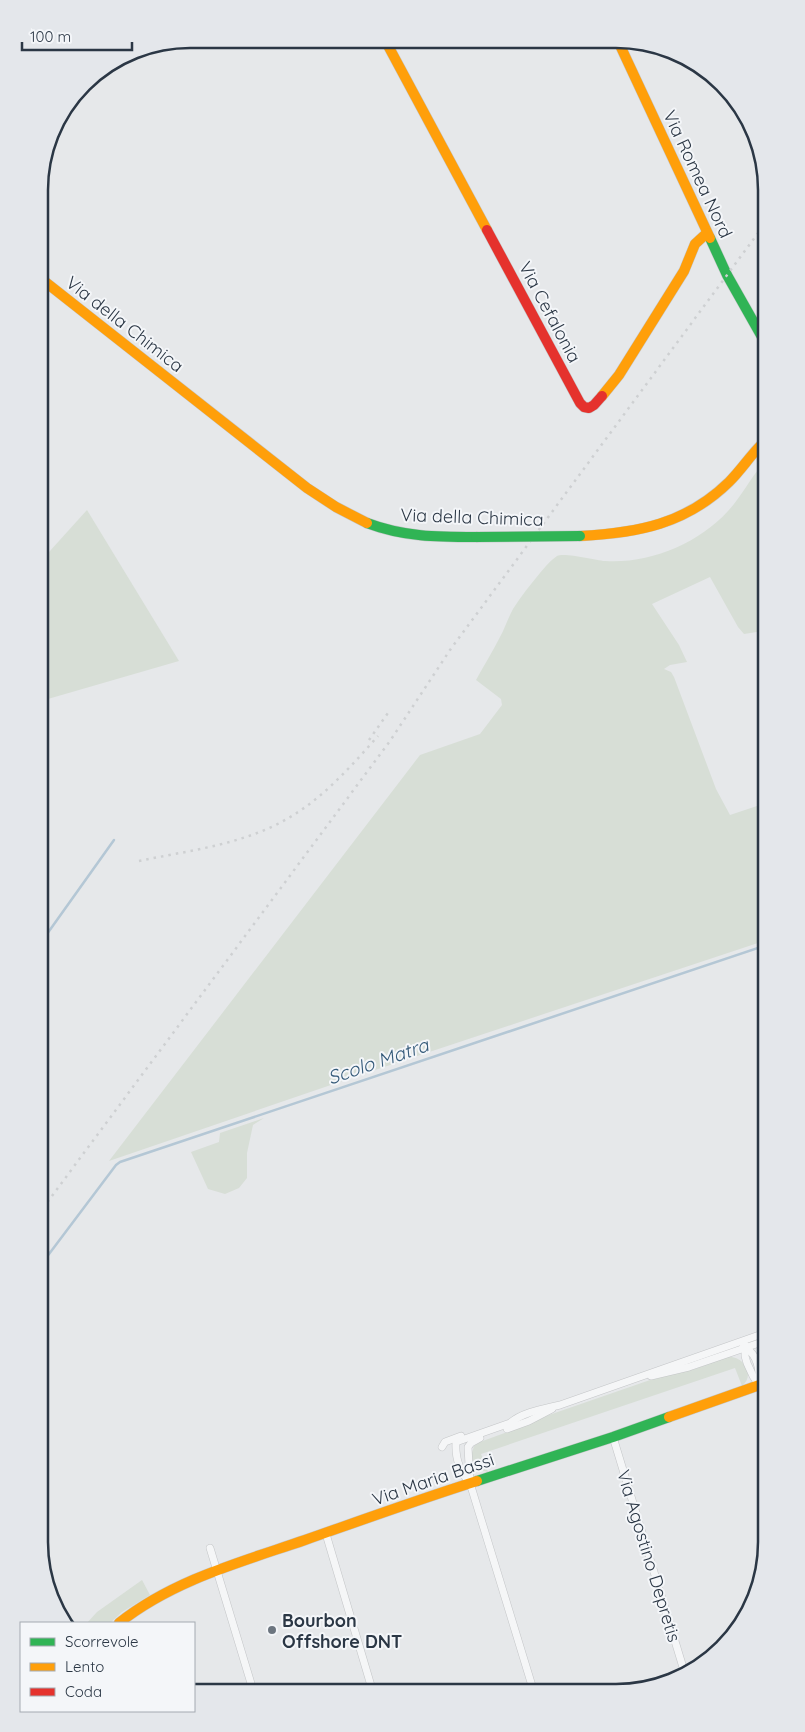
<svg xmlns="http://www.w3.org/2000/svg" width="805" height="1732" font-family="Quicksand,sans-serif">
  <style>
    .green { fill: #d7ded6 }
    .lines { fill: none; stroke-linecap: round; stroke-linejoin: round }
    .stream { stroke: #b4c7d5; stroke-width: 2.5 }
    .street-casing { stroke: #c4c6c8; stroke-width: 8 }
    .fast-casing { stroke: #c4c6c8; stroke-width: 11 }
    .slow-casing { stroke: #c4c6c8; stroke-width: 11 }
    .jam-casing { stroke: #c4c6c8; stroke-width: 11 }
    .street { stroke: #f5f6f7; stroke-width: 7 }
    .fast { stroke: #30b455; stroke-width: 10 }
    .slow { stroke: #ff9f0a; stroke-width: 10 }
    .jam { stroke: #e5322d; stroke-width: 10 }
    .rail { stroke: #ced0d2; stroke-width: 2.5; stroke-dasharray: 2.5 5; stroke-linecap: butt }
    .fast-bridge-casing { stroke: #c4c6c8; stroke-width: 11; stroke-linecap: butt }
    .fast-bridge { stroke: #30b455; stroke-width: 10 }
    .poi-dot { fill: #6c757f; stroke: #f4f6f9; stroke-width: 2 }
    .labels { text-anchor: middle; dominant-baseline: central; stroke-width: 4; stroke-linejoin: round; paint-order: stroke }
    .street-label { font-size: 18px; fill: #2b3745; stroke: #f4f6f9 }
    .poi-label { font-size: 18px; font-weight: bold; fill: #2b3745; stroke: #f4f6f9; text-anchor: start }
    .water-label { font-size: 19px; font-style: italic; fill: #345a79; stroke: #f4f6f9 }
    .rim { fill: none; stroke: #2b3745; stroke-width: 2.5 }
  </style>
  <rect width="100%" height="100%" fill="#e6e8ea"/>
  <g class="green">
    <path d="M 762,465 L 763,631 L 744,634 L 738,627 L 710,577 L 652,604 L 679,645 L 687,662 L 670,665 L 664,669 L 671,672 L 674,677 L 716,789 L 730,815 L 763,804 L 764,941 L 366,1073 L 109,1161 L 420,755 L 480,734 L 502,705 L 501,699 L 476,680 C 484,665 493,651 500,637 C 505,628 508,618 513,609 C 521,596 531,584 540,573 C 545,567 551,560 557,556 C 564,552 594,560 605,561 C 649,564 698,544 728,511 C 741,497 750,479 762,465 Z"/>
    <path d="M 87,510 L 179,661 L 41,701 L 40,562 Z"/>
    <path d="M 264,1118 L 253,1125 L 247,1153 L 247,1178 L 239,1188 L 225,1194 L 208,1189 L 191,1152 L 219,1142 L 220,1133 Z"/>
    <path d="M 727,1357 C 743,1355 756,1375 742,1386 L 735,1368 L 481,1454 L 488,1472 L 477,1469 L 474,1465 L 471,1456 L 474,1446 L 480,1442 L 526,1425 L 549,1415 L 653,1379 L 695,1369 Z"/>
    <path d="M 142,1580 L 150,1595 L 122,1612 L 110,1623 L 87,1623 L 97,1612 Z"/>
  </g>
  <g class="lines">
    <g class="stream">
      <path d="M 42,941 L 114,840"/>
      <path d="M 43,1262 L 116,1165 L 120,1162 L 764,946"/>
    </g>
    <defs>
      <g id="street">
        <path d="M 745,1345 L 745,1356 L 747,1363 L 753,1376 L 759,1385 L 765,1405"/>
        <path d="M 743,1347 C 758,1353 760,1370 759,1385"/>
        <path d="M 651,1376 L 689,1367 L 765,1341"/>
        <path d="M 507,1429 L 529,1421 L 552,1409"/>
        <path d="M 613,1437 L 685,1674"/>
        <path d="M 442,1447 L 445,1442 L 461,1436"/>
        <path d="M 470,1483 L 468,1447 L 471,1443 L 480,1438"/>
        <path d="M 326,1534 L 372,1689"/>
        <path d="M 210,1548 L 253,1690"/>
        <path d="M 533,1689 L 470,1483 C 460,1472 455,1458 456,1442 L 510,1423 C 523,1412 543,1409 560,1405 L 765,1333"/>
      </g>
      <g id="fast">
        <path d="M 710,238 L 727,275 L 762,337"/>
        <path d="M 367,523 C 404,537 437,537 476,537"/>
        <path d="M 477,1481 L 613,1437 L 669,1417"/>
      </g>
      <g id="slow">
        <path d="M 385,40 L 487,230"/>
        <path d="M 618,41 L 710,238"/>
        <path d="M 39,277 L 307,488 L 336,507 L 367,523"/>
        <path d="M 602,396 L 619,375 L 684,271 L 695,244 L 707,233"/>
        <path d="M 580,536 C 638,533 686,524 729,482 C 741,470 750,456 762,444"/>
        <path d="M 669,1417 L 765,1383"/>
        <path d="M 119,1623 C 173,1580 241,1562 305,1540 C 362,1520 420,1499 477,1481"/>
      </g>
      <path id="jam" d="M 487,230 L 580,403 L 584,407 L 589,408 L 594,405 L 602,396"/>
    </defs>
    <use href="#street" class="street-casing"/>
    <use href="#fast" class="fast-casing"/>
    <use href="#slow" class="slow-casing"/>
    <use href="#jam" class="jam-casing"/>
    <use href="#street" class="street"/>
    <use href="#fast" class="fast"/>
    <use href="#slow" class="slow"/>
    <use href="#jam" class="jam"/>
    <g class="rail">
      <path d="M 369,740 L 390,710"/>
      <path d="M 139,861 C 191,850 249,844 295,814 C 327,794 353,764 378,736"/>
      <path d="M 43,1208 L 390,741 L 450,650 L 761,229"/>
    </g>
    <defs>
      <path id="fast-bridge" d="M 476,537 L 580,536"/>
    </defs>
    <use href="#fast-bridge" class="fast-bridge-casing"/>
    <use href="#fast-bridge" class="fast-bridge"/>
  </g>
  <circle class="poi-dot" cx="272" cy="1630" r="5"/>
  <g class="labels">
    <g class="street-label">
      <text transform="translate(698 174) rotate(65)">Via Romea Nord</text>
      <text transform="translate(550 312) rotate(62)">Via Cefalonia</text>
      <text transform="translate(125 324) rotate(38)">Via della Chimica</text>
      <text transform="translate(472 517) rotate(2)">Via della Chimica</text>
      <text transform="translate(433 1479) rotate(-19)">Via Maria Bassi</text>
      <text transform="translate(649 1556) rotate(73)">Via Agostino Depretis</text>
    </g>
    <g class="poi-label">
      <text x="282" y="1620">Bourbon<tspan x="282" dy="21">Offshore DNT</tspan></text>
    </g>
    <g class="water-label">
      <text transform="translate(378 1061) rotate(-19)">Scolo Matra</text>
    </g>
  </g>
  <path d="M0 0H805V1732H0ZM190 48H616A142 142 0 0 1 758 190V1542A142 142 0 0 1 616 1684H190A142 142 0 0 1 48 1542V190A142 142 0 0 1 190 48Z" fill="#e4e7eb" fill-rule="evenodd"/>
  <path class="rim" d="M190 48H616A142 142 0 0 1 758 190V1542A142 142 0 0 1 616 1684H190A142 142 0 0 1 48 1542V190A142 142 0 0 1 190 48Z"/>
  <rect x="20" y="1622" width="175" height="90" fill="#f4f6f9" stroke="#a4aab1"/>
  <rect x="30" y="1638" width="25" height="8" fill="#30b455" stroke="#a4aab1"/>
  <text x="65" y="1647" font-size="15" fill="#2b3745">Scorrevole</text>
  <rect x="30" y="1663" width="25" height="8" fill="#ff9f0a" stroke="#a4aab1"/>
  <text x="65" y="1672" font-size="15" fill="#2b3745">Lento</text>
  <rect x="30" y="1688" width="25" height="8" fill="#e5322d" stroke="#a4aab1"/>
  <text x="65" y="1697" font-size="15" fill="#2b3745">Coda</text>
  <path d="M22 42v8h110v-8" fill="none" stroke="#2b3745" stroke-width="2.5"/>
  <text x="30" y="42" font-size="15" fill="#2b3745" stroke="#f4f6f9" stroke-width="4" paint-order="stroke">100 m</text>
</svg>
